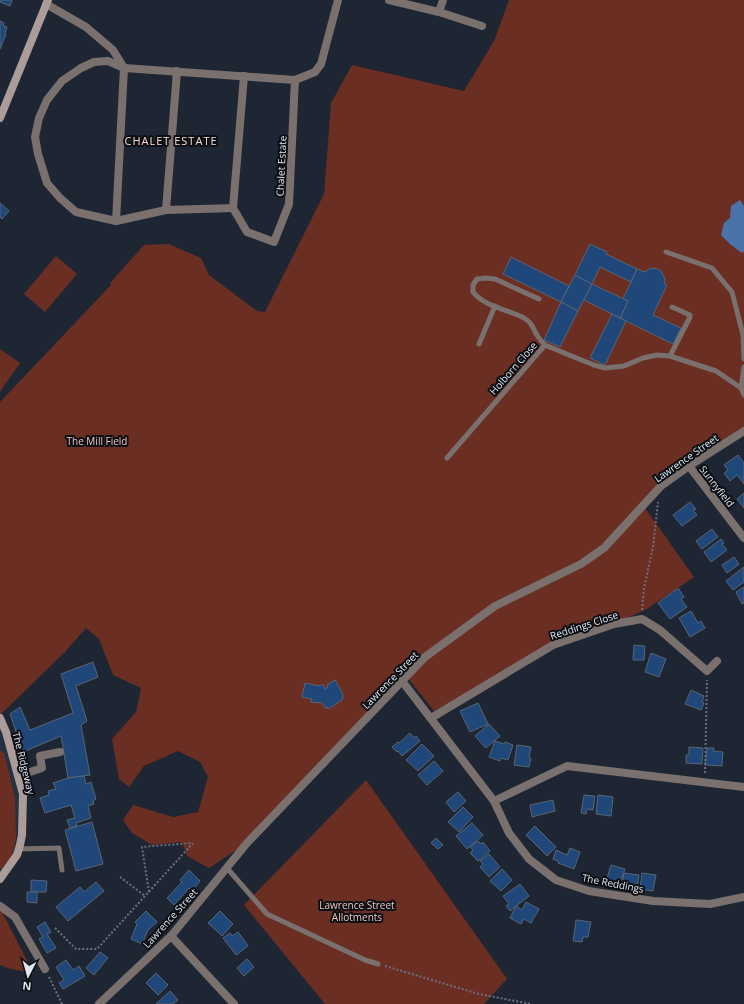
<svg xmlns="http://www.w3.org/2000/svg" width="744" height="1004" font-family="'Open Sans',sans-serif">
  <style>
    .built { fill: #243142 }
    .green { fill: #6b2e23 }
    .water { fill: #4a73a9 }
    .building { fill: #1f477a; stroke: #5a6573 }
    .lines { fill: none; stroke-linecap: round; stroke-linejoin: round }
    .path { stroke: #6a717c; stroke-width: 2; stroke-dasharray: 2 2; stroke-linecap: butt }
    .service { stroke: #7a716f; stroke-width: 5 }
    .minor { stroke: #7a716f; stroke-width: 8 }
    .tertiary { stroke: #7a716f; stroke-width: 8 }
    .secondary { stroke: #ab9c99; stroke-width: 8 }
    .labels { text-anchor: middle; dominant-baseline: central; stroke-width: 4; stroke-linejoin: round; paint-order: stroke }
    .street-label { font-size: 10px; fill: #e2e8f1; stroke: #0b0f14 }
    .park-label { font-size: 10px; fill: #f1c6bd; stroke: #0b0f14 }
    .neighbourhood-label { font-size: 11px; letter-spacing: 1px; fill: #fcd9d2; stroke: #0b0f14 }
  </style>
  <rect width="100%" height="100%" fill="#1d2632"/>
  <path class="built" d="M 0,718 L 23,794 L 20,845 L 0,879 Z"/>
  <g class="green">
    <path d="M 509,0 L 744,0 L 744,431 L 689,466 L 643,505 L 694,577 L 647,609 L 618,622 L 551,646 L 434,711 L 407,677 L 247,843 L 209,868 L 187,856 L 182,842 L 152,845 L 132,833 L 123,820 L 133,805 L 173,817 L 198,812 L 208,777 L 200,762 L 178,751 L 144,766 L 129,787 L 119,779 L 112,739 L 136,712 L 141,688 L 113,675 L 99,639 L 86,628 L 65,652 L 0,715 L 0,402 L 111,285 L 110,283 L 144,245 L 169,244 L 201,258 L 209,275 L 257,311 L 265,312 L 324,194 L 331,103 L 352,65 L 464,91 L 494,41 Z"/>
    <path d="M 56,256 L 77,274 L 45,312 L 24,294 Z"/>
    <path d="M 0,349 L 20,363 L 0,392 Z"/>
    <path d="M 0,750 L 4,753 L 15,797 L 16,837 L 12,857 L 0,870 Z"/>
    <path d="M 366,780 L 507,979 L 484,1004 L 325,1004 L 244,905 Z"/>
    <path d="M 0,908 L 34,974 L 8,968 L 0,965 Z"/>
  </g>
  <path class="water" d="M 740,200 L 744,206 L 744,252 L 742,253 L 731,245 L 721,235 L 724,223 L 730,218 L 731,206 Z"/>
  <g class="building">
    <path d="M 0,0 L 12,0 L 10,6 L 0,2 Z"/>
    <path d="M 0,21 L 4,23 L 3,26 L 7,27 L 5,33 L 6,34 L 0,49 Z"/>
    <path d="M 0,203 L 9,211 L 2,219 L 0,217 Z"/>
    <path d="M 590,244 L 607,252 L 606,254 L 637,269 L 631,282 L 600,267 L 592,284 L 575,275 Z"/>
    <path d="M 511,257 L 569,286 L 561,302 L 503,274 Z"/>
    <path d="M 651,268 L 658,269 L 661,271 L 664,277 L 665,281 L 664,284 L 667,285 L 653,315 L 681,328 L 673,344 L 620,318 L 628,301 L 623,299 L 637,269 L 645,272 Z"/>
    <path d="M 575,275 L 592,284 L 578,311 L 561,302 Z"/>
    <path d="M 592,284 L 628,301 L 620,318 L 584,300 Z"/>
    <path d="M 561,302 L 578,311 L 560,347 L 544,340 Z"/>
    <path d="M 612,314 L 626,321 L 605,365 L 590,358 Z"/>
    <path d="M 738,455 L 744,463 L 744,484 L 737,475 L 730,481 L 724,473 L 728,470 L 724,465 Z"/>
    <path d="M 744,493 L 744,508 L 737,499 Z"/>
    <path d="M 690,502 L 696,509 L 693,510 L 697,515 L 682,526 L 673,515 Z"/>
    <path d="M 712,529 L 718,537 L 702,549 L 696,541 Z"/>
    <path d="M 721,539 L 724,543 L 722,544 L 727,550 L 711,562 L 704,552 Z"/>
    <path d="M 734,557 L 739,564 L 727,573 L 722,565 Z"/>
    <path d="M 744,567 L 744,582 L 733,590 L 726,581 Z"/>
    <path d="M 744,587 L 744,603 L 742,604 L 736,592 Z"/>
    <path d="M 678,588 L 684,597 L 681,599 L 687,607 L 670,619 L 658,603 Z"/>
    <path d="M 691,611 L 698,623 L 701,621 L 705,628 L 690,637 L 679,618 Z"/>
    <path d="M 634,645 L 645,646 L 644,660 L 633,660 Z"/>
    <path d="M 651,653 L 666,659 L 659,677 L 645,672 Z"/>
    <path d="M 93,662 L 98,677 L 76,686 L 87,721 L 81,725 L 90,775 L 68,778 L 61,736 L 23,752 L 10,714 L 20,707 L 30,730 L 73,713 L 61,674 Z"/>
    <path d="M 335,680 L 343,694 L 342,694 L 343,696 L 342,700 L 328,709 L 327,707 L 325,708 L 322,703 L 319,702 L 319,703 L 311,702 L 312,699 L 302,697 L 305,683 L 320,686 L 323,684 L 325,689 L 328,687 L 327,685 Z"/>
    <path d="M 691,690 L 704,696 L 702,702 L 704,703 L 701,710 L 685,704 Z"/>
    <path d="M 478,703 L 488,724 L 470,732 L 460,711 Z"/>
    <path d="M 489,724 L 500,736 L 486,748 L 475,736 Z"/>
    <path d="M 410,733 L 414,738 L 416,736 L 420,741 L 402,756 L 398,751 L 397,752 L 392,747 L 398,742 L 399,743 Z"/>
    <path d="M 495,741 L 504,744 L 505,742 L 513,745 L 508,760 L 501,758 L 500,761 L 489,757 Z"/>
    <path d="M 422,744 L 434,756 L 418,771 L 406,760 Z"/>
    <path d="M 517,745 L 531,747 L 529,757 L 531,758 L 529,767 L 514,765 Z"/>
    <path d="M 689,747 L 703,748 L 702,764 L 686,763 L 686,755 L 689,755 Z"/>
    <path d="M 707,748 L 714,748 L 713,751 L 723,752 L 722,766 L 705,765 Z"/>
    <path d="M 434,761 L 443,771 L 427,785 L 418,775 Z"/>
    <path d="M 84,776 L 86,784 L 91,782 L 96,799 L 93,801 L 94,804 L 88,806 L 91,818 L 76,823 L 77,826 L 70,828 L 67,820 L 75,818 L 71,805 L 45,813 L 40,798 L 49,795 L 48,791 L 56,789 L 53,783 L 68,778 Z"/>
    <path d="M 458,792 L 466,801 L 454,812 L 446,802 Z"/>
    <path d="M 584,795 L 595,796 L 593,810 L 587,809 L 586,814 L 581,813 Z"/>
    <path d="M 598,795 L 613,797 L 611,816 L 596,814 Z"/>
    <path d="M 553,800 L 555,811 L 532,817 L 530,805 Z"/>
    <path d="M 463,807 L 473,817 L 459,832 L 448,822 Z"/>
    <path d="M 92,822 L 103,864 L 76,871 L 65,830 Z"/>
    <path d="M 472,823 L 483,835 L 467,849 L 456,836 Z"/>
    <path d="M 535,826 L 556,847 L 547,856 L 526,835 Z"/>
    <path d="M 436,838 L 443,845 L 438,849 L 431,843 Z"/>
    <path d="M 478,841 L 481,844 L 483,842 L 490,851 L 478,861 L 470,853 L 473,850 L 470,847 Z"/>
    <path d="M 570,848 L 580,852 L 574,869 L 558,863 L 558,861 L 553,859 L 556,850 L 567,855 Z"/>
    <path d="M 489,854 L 500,867 L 489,877 L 480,867 L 483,864 L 480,861 Z"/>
    <path d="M 611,865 L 625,869 L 619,886 L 606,882 Z"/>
    <path d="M 502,869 L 512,880 L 501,891 L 490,881 Z"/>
    <path d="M 189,870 L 200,881 L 192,891 L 189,888 L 174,905 L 167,898 L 182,882 L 180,880 Z"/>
    <path d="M 624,873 L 639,875 L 637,889 L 622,886 Z"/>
    <path d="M 642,873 L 656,875 L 653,891 L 640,889 Z"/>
    <path d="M 31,880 L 47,881 L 46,892 L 31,892 Z"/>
    <path d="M 96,882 L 104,891 L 68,921 L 56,907 L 80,887 L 84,892 Z"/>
    <path d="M 520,884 L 529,896 L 510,911 L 506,906 L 509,904 L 503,896 Z"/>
    <path d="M 27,892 L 37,892 L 37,903 L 27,902 Z"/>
    <path d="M 526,902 L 539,909 L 531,923 L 524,919 L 521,924 L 510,918 L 516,906 L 522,910 Z"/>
    <path d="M 146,911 L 157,922 L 148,930 L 142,944 L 131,939 L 137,924 L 135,922 Z"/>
    <path d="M 220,911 L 233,924 L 222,936 L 208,923 Z"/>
    <path d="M 576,920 L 591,922 L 588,937 L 583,937 L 582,942 L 573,941 Z"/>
    <path d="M 45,922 L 51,932 L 47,934 L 56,948 L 47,953 L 39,939 L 43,937 L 37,927 Z"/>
    <path d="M 238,932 L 248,946 L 236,955 L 223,938 L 230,933 L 232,936 Z"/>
    <path d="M 100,952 L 108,958 L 94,975 L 86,968 Z"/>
    <path d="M 247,959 L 254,967 L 244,976 L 237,968 Z"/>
    <path d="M 66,960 L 73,970 L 79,966 L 85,976 L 63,989 L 59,983 L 64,980 L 56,967 Z"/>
    <path d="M 156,973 L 168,985 L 158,995 L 146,983 Z"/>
    <path d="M 170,991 L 178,1000 L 173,1004 L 156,1004 Z"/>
  </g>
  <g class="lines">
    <g class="path">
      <path d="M 642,610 L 644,588 L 653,547 L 658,502"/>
      <path d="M 705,773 L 707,680"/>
      <path d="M 120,877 L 145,896"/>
      <path d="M 149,892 L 142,847 L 192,843"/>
      <path d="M 55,928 L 76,949 L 97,949 L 193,843"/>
      <path d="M 385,966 L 479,994 L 531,1004"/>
      <path d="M 49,977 L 62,1004"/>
    </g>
    <g class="service">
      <path d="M 666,252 L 712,268 L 732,292 L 743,335 L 744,359"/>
      <path d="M 539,299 L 495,279 L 485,278 L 477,279 L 473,285 L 473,292 C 485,307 507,309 524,318 C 533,324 532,327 537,335 C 539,339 542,342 545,345"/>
      <path d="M 479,344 L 495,306"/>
      <path d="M 670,356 L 690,317 L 690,315 L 672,307"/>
      <path d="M 741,388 L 744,367"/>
      <path d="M 447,458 L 545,345 L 574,357 L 594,365 L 605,368 L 624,366 L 643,358 L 657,355 L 670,356 L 716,371 L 741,388 L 744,395"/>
      <path d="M 19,849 L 59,848 L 62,870"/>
      <path d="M 227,868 L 267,914 L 365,960 L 378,964"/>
    </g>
    <g class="minor">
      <path d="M 389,0 L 439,12 L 482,26"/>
      <path d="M 46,4 L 86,27 L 113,50 L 124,68 L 116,221"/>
      <path d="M 439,12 L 443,0"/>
      <path d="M 244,76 L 233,208 L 247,232 L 274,242 L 289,204 L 295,80"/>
      <path d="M 233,208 L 166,210 L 116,221 L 76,212 L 60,198 L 47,183 L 38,154 L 35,137 L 39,118 L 47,100 L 62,81 L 81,68 L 94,62 L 108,61 L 124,68 L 295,80 L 315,72 L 321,64 L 338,0"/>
      <path d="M 166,210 L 177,71"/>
      <path d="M 689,466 L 744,538"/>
      <path d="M 402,681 L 494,801 L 567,766 L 744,787"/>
      <path d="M 431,718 L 553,645 L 614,624 L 642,619 L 660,630 L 707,671 L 717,661"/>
      <path d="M 18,776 L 42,768 L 40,756 L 60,752"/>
      <path d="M 494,801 L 509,833 L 529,859 L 556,880 L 589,891 L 653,901 L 710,904 L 744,897"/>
      <path d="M 0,906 L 15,917 L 45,969"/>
      <path d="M 171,936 L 234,1004"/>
    </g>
    <path class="tertiary" d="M 99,1004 L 171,936 L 247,843 L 425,657 L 495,606 L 581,564 L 604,548 L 661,486 L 689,466 L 744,431"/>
    <g class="secondary">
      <path d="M 0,118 L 48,0"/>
      <path d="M 0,718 L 6,732 L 23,794 L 22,835 L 20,845 L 17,855 L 0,879"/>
    </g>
  </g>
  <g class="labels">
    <g class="street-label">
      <text transform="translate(281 166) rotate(-87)">Chalet Estate</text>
      <text transform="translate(513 368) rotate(-49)">Holborn Close</text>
      <text transform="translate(686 458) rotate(-35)">Lawrence Street</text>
      <text transform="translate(717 486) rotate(52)">Sunnyfield</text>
      <text transform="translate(584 625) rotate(-18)">Reddings Close</text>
      <text transform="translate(390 680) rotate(-46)">Lawrence Street</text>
      <text transform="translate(24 763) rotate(76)">The Ridgeway</text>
      <text transform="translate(613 883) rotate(11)">The Reddings</text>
      <text transform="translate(170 918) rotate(-48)">Lawrence Street</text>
    </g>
    <g class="park-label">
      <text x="97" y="441">The Mill Field</text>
      <text x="357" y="905">Lawrence Street<tspan x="357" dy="12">Allotments</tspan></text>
    </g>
    <g class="neighbourhood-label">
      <text x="171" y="140">CHALET ESTATE</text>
    </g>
  </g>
  <g transform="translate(28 976) rotate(186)" stroke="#0b0f14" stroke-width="3" paint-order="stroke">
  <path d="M0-3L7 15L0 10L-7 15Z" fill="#e2e8f1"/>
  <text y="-6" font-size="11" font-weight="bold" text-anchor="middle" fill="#e2e8f1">N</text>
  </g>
</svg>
